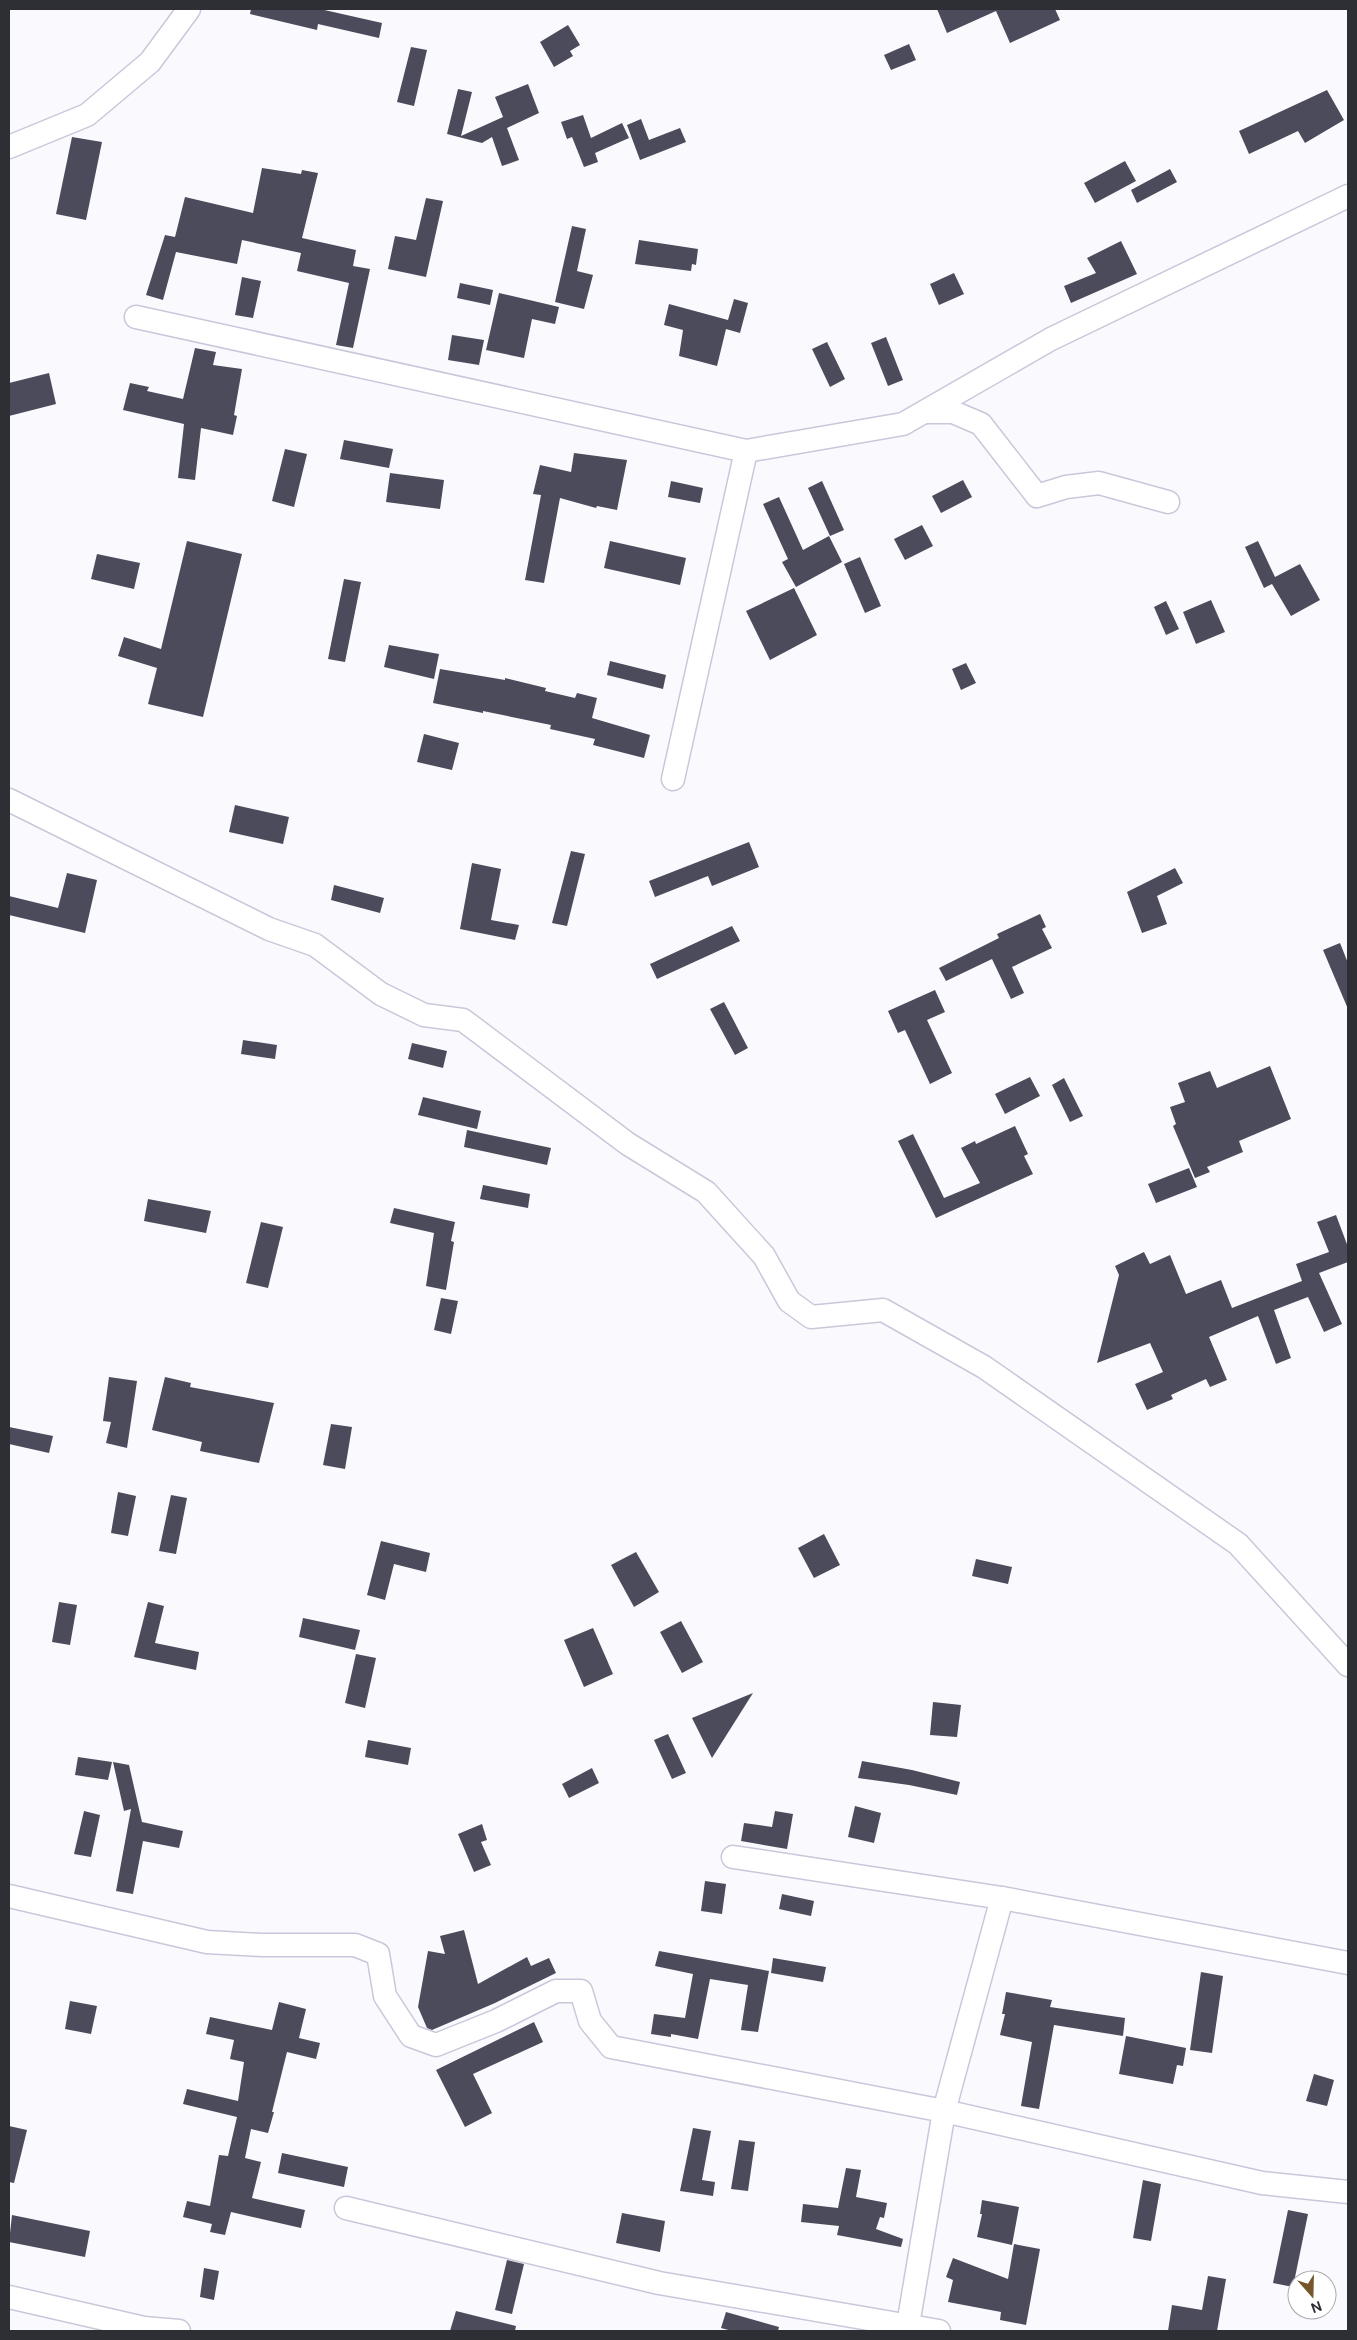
<svg xmlns="http://www.w3.org/2000/svg" width="1357" height="2340" font-family="'DM Sans',sans-serif">
  <style>
    .building { fill: #4b4b5b }
    .lines { fill: none; stroke-linecap: round; stroke-linejoin: round }
    .minor-casing { stroke: #c8c8db; stroke-width: 25 }
    .minor { stroke: #fff; stroke-width: 22 }
  </style>
  <rect width="100%" height="100%" fill="#fafafe"/>
  <g class="building">
    <path d="M 251,9 L 320,9 L 382,23 L 379,38 L 318,24 L 317,30 L 250,14 Z"/>
    <path d="M 937,9 L 1055,9 L 1060,20 L 1010,43 L 996,11 L 947,33 Z"/>
    <path d="M 568,25 L 580,45 L 570,51 L 573,56 L 554,67 L 540,42 Z"/>
    <path d="M 909,44 L 916,60 L 891,70 L 884,55 Z"/>
    <path d="M 411,47 L 427,50 L 414,106 L 397,102 Z"/>
    <path d="M 528,84 L 539,113 L 507,128 L 519,160 L 502,166 L 492,137 L 482,143 L 447,134 L 458,89 L 472,92 L 461,136 L 503,117 L 495,97 Z"/>
    <path d="M 1327,90 L 1344,120 L 1305,143 L 1298,131 L 1249,154 L 1239,131 Z"/>
    <path d="M 583,115 L 591,138 L 622,123 L 629,138 L 595,153 L 598,162 L 584,167 L 572,137 L 567,139 L 561,122 Z"/>
    <path d="M 641,119 L 649,140 L 680,128 L 686,142 L 640,160 L 627,125 Z"/>
    <path d="M 72,137 L 102,142 L 86,220 L 56,214 Z"/>
    <path d="M 1125,161 L 1136,181 L 1095,203 L 1084,183 Z"/>
    <path d="M 262,168 L 301,174 L 302,170 L 318,173 L 302,238 L 356,250 L 353,266 L 370,269 L 353,348 L 336,345 L 349,283 L 297,271 L 301,253 L 242,240 L 237,264 L 176,252 L 163,300 L 146,295 L 165,235 L 175,237 L 185,197 L 253,213 Z"/>
    <path d="M 1170,169 L 1177,182 L 1137,203 L 1131,190 Z"/>
    <path d="M 426,198 L 443,201 L 426,277 L 388,269 L 395,236 L 416,240 Z"/>
    <path d="M 572,226 L 586,229 L 577,271 L 593,275 L 584,309 L 555,302 Z"/>
    <path d="M 639,240 L 698,249 L 696,265 L 692,264 L 691,271 L 635,264 Z"/>
    <path d="M 1121,241 L 1137,274 L 1071,303 L 1064,286 L 1096,273 L 1087,258 Z"/>
    <path d="M 954,273 L 964,294 L 939,305 L 930,284 Z"/>
    <path d="M 242,277 L 261,281 L 253,318 L 235,315 Z"/>
    <path d="M 460,283 L 493,290 L 490,305 L 457,298 Z"/>
    <path d="M 499,293 L 559,307 L 555,324 L 532,319 L 524,358 L 486,350 Z"/>
    <path d="M 734,299 L 748,303 L 740,333 L 726,329 L 717,366 L 679,356 L 683,330 L 664,325 L 669,304 L 728,320 Z"/>
    <path d="M 452,335 L 484,340 L 479,365 L 448,360 Z"/>
    <path d="M 886,337 L 903,380 L 888,386 L 871,343 Z"/>
    <path d="M 827,342 L 845,379 L 830,387 L 812,349 Z"/>
    <path d="M 195,348 L 216,352 L 213,365 L 242,369 L 234,415 L 237,416 L 233,435 L 201,428 L 195,480 L 178,478 L 184,424 L 123,410 L 130,383 L 149,387 L 147,391 L 183,399 Z"/>
    <path d="M 49,373 L 56,404 L 9,416 L 9,383 Z"/>
    <path d="M 344,440 L 393,449 L 389,468 L 340,459 Z"/>
    <path d="M 285,449 L 307,454 L 294,507 L 272,501 Z"/>
    <path d="M 574,453 L 627,460 L 617,510 L 597,506 L 596,508 L 560,498 L 544,583 L 525,580 L 541,495 L 533,494 L 540,465 L 571,472 Z"/>
    <path d="M 390,473 L 444,480 L 440,509 L 386,502 Z"/>
    <path d="M 963,480 L 972,497 L 941,513 L 932,496 Z"/>
    <path d="M 671,481 L 703,488 L 700,503 L 668,497 Z"/>
    <path d="M 822,481 L 844,530 L 830,536 L 808,488 Z"/>
    <path d="M 779,497 L 803,550 L 829,536 L 842,562 L 796,587 L 782,562 L 788,559 L 763,504 Z"/>
    <path d="M 922,525 L 933,546 L 905,560 L 894,539 Z"/>
    <path d="M 187,541 L 242,554 L 203,717 L 148,704 L 157,668 L 118,656 L 124,637 L 161,649 Z"/>
    <path d="M 610,541 L 686,558 L 680,585 L 604,568 Z"/>
    <path d="M 1258,541 L 1275,577 L 1300,564 L 1320,600 L 1291,616 L 1272,584 L 1264,588 L 1245,547 Z"/>
    <path d="M 97,554 L 140,563 L 134,589 L 91,579 Z"/>
    <path d="M 860,557 L 881,606 L 865,613 L 844,564 Z"/>
    <path d="M 344,579 L 361,582 L 345,662 L 328,659 Z"/>
    <path d="M 794,588 L 817,635 L 770,660 L 746,611 Z"/>
    <path d="M 1211,600 L 1225,632 L 1196,644 L 1183,612 Z"/>
    <path d="M 1166,601 L 1179,629 L 1166,635 L 1154,607 Z"/>
    <path d="M 389,645 L 439,654 L 434,679 L 384,667 Z"/>
    <path d="M 610,661 L 666,675 L 663,689 L 607,675 Z"/>
    <path d="M 966,663 L 976,683 L 961,690 L 952,669 Z"/>
    <path d="M 440,669 L 505,680 L 505,678 L 546,688 L 545,691 L 575,698 L 577,693 L 597,698 L 592,718 L 650,735 L 644,758 L 593,745 L 595,739 L 550,729 L 551,725 L 483,711 L 483,713 L 433,703 Z"/>
    <path d="M 424,734 L 459,743 L 452,770 L 417,762 Z"/>
    <path d="M 235,805 L 289,817 L 283,844 L 229,832 Z"/>
    <path d="M 749,842 L 759,867 L 712,886 L 708,876 L 655,897 L 649,881 Z"/>
    <path d="M 571,851 L 585,854 L 567,926 L 552,923 Z"/>
    <path d="M 472,863 L 501,869 L 491,920 L 519,925 L 515,940 L 460,929 Z"/>
    <path d="M 1175,868 L 1183,883 L 1157,896 L 1167,924 L 1142,933 L 1127,892 Z"/>
    <path d="M 67,873 L 97,880 L 85,933 L 9,915 L 9,896 L 58,908 Z"/>
    <path d="M 334,885 L 384,898 L 380,913 L 331,900 Z"/>
    <path d="M 1040,914 L 1046,927 L 1042,929 L 1052,948 L 1012,967 L 1024,993 L 1011,999 L 992,959 L 946,981 L 939,968 L 999,938 L 997,934 Z"/>
    <path d="M 732,926 L 740,941 L 657,979 L 650,964 Z"/>
    <path d="M 1340,943 L 1348,963 L 1348,1009 L 1323,950 Z"/>
    <path d="M 935,990 L 945,1012 L 927,1020 L 952,1073 L 930,1084 L 905,1030 L 898,1033 L 888,1011 Z"/>
    <path d="M 724,1002 L 748,1048 L 735,1055 L 710,1009 Z"/>
    <path d="M 243,1040 L 277,1045 L 275,1059 L 241,1054 Z"/>
    <path d="M 412,1043 L 447,1051 L 443,1068 L 408,1059 Z"/>
    <path d="M 1270,1066 L 1291,1119 L 1239,1141 L 1243,1152 L 1207,1167 L 1210,1172 L 1195,1178 L 1173,1126 L 1176,1124 L 1170,1107 L 1185,1102 L 1178,1083 L 1210,1071 L 1217,1088 Z"/>
    <path d="M 1030,1077 L 1040,1096 L 1005,1114 L 995,1094 Z"/>
    <path d="M 1064,1078 L 1083,1116 L 1070,1122 L 1052,1085 Z"/>
    <path d="M 423,1097 L 481,1111 L 477,1129 L 418,1115 Z"/>
    <path d="M 1015,1126 L 1028,1154 L 1024,1156 L 1033,1174 L 936,1218 L 898,1141 L 913,1134 L 944,1198 L 980,1183 L 961,1148 L 975,1141 L 976,1144 Z"/>
    <path d="M 467,1130 L 551,1148 L 547,1165 L 464,1147 Z"/>
    <path d="M 1189,1168 L 1197,1187 L 1156,1203 L 1148,1184 Z"/>
    <path d="M 483,1185 L 530,1194 L 528,1208 L 480,1199 Z"/>
    <path d="M 148,1199 L 211,1211 L 206,1233 L 144,1221 Z"/>
    <path d="M 394,1208 L 455,1222 L 451,1241 L 454,1242 L 446,1290 L 426,1286 L 434,1233 L 390,1223 Z"/>
    <path d="M 1336,1215 L 1348,1247 L 1348,1262 L 1319,1273 L 1342,1324 L 1324,1332 L 1308,1297 L 1274,1310 L 1291,1358 L 1276,1364 L 1258,1316 L 1209,1337 L 1227,1380 L 1210,1387 L 1206,1379 L 1171,1395 L 1173,1399 L 1147,1410 L 1135,1384 L 1163,1372 L 1150,1343 L 1097,1363 L 1119,1275 L 1115,1266 L 1144,1252 L 1150,1264 L 1170,1255 L 1186,1294 L 1221,1280 L 1232,1308 L 1302,1281 L 1296,1264 L 1329,1252 L 1317,1222 Z"/>
    <path d="M 261,1222 L 283,1227 L 268,1288 L 246,1283 Z"/>
    <path d="M 441,1298 L 458,1301 L 451,1334 L 434,1330 Z"/>
    <path d="M 109,1377 L 137,1381 L 127,1448 L 106,1443 L 111,1422 L 103,1421 Z"/>
    <path d="M 165,1377 L 191,1383 L 190,1387 L 274,1403 L 259,1463 L 200,1451 L 202,1442 L 152,1430 Z"/>
    <path d="M 331,1424 L 352,1427 L 345,1469 L 323,1465 Z"/>
    <path d="M 9,1427 L 53,1436 L 49,1453 L 9,1444 Z"/>
    <path d="M 118,1492 L 136,1496 L 128,1536 L 111,1533 Z"/>
    <path d="M 171,1495 L 187,1498 L 176,1554 L 159,1551 Z"/>
    <path d="M 824,1534 L 840,1565 L 814,1578 L 798,1548 Z"/>
    <path d="M 381,1541 L 430,1553 L 426,1572 L 394,1564 L 385,1600 L 367,1595 Z"/>
    <path d="M 636,1552 L 659,1592 L 634,1607 L 611,1565 Z"/>
    <path d="M 976,1559 L 1012,1567 L 1008,1584 L 972,1576 Z"/>
    <path d="M 59,1602 L 77,1605 L 70,1645 L 52,1642 Z"/>
    <path d="M 148,1602 L 164,1606 L 155,1643 L 199,1652 L 196,1670 L 134,1657 Z"/>
    <path d="M 303,1618 L 360,1630 L 355,1650 L 299,1637 Z"/>
    <path d="M 681,1621 L 703,1662 L 682,1673 L 660,1632 Z"/>
    <path d="M 593,1628 L 613,1674 L 584,1687 L 564,1640 Z"/>
    <path d="M 356,1654 L 376,1658 L 365,1708 L 345,1703 Z"/>
    <path d="M 753,1693 L 712,1758 L 692,1718 Z"/>
    <path d="M 933,1702 L 961,1705 L 957,1737 L 930,1735 Z"/>
    <path d="M 668,1734 L 686,1773 L 672,1779 L 654,1740 Z"/>
    <path d="M 368,1740 L 411,1748 L 408,1765 L 365,1757 Z"/>
    <path d="M 78,1757 L 112,1762 L 108,1780 L 75,1775 Z"/>
    <path d="M 862,1761 L 912,1770 L 960,1782 L 957,1795 L 909,1785 L 858,1778 Z"/>
    <path d="M 113,1762 L 129,1765 L 142,1822 L 183,1831 L 179,1848 L 143,1841 L 133,1894 L 116,1891 L 131,1809 L 124,1811 Z"/>
    <path d="M 592,1768 L 599,1783 L 569,1798 L 562,1784 Z"/>
    <path d="M 855,1806 L 881,1813 L 874,1843 L 848,1837 Z"/>
    <path d="M 84,1811 L 100,1815 L 91,1857 L 74,1854 Z"/>
    <path d="M 775,1811 L 793,1814 L 787,1849 L 741,1841 L 744,1823 L 772,1827 Z"/>
    <path d="M 482,1824 L 487,1840 L 481,1842 L 491,1865 L 474,1872 L 458,1834 Z"/>
    <path d="M 705,1881 L 726,1884 L 722,1914 L 701,1911 Z"/>
    <path d="M 782,1894 L 814,1901 L 811,1916 L 779,1909 Z"/>
    <path d="M 464,1930 L 478,1984 L 527,1957 L 531,1966 L 549,1958 L 556,1973 L 495,2003 L 432,2030 L 427,2028 L 418,2007 L 428,1951 L 445,1954 L 440,1936 Z"/>
    <path d="M 659,1951 L 769,1971 L 758,2032 L 741,2030 L 748,1985 L 710,1979 L 698,2039 L 671,2034 L 671,2037 L 651,2034 L 654,2014 L 685,2018 L 693,1974 L 655,1966 Z"/>
    <path d="M 773,1958 L 826,1967 L 823,1982 L 771,1973 Z"/>
    <path d="M 1201,1972 L 1223,1976 L 1212,2053 L 1190,2050 Z"/>
    <path d="M 1006,1992 L 1052,2000 L 1050,2007 L 1125,2018 L 1123,2036 L 1054,2025 L 1039,2109 L 1021,2106 L 1032,2042 L 1000,2035 L 1005,2014 L 1002,2014 Z"/>
    <path d="M 70,2001 L 97,2006 L 91,2034 L 65,2029 Z"/>
    <path d="M 279,2002 L 306,2009 L 299,2038 L 320,2043 L 316,2059 L 287,2052 L 272,2112 L 274,2112 L 268,2133 L 251,2129 L 245,2158 L 261,2162 L 252,2198 L 305,2210 L 301,2228 L 231,2212 L 225,2235 L 210,2232 L 212,2224 L 183,2217 L 187,2201 L 210,2206 L 219,2155 L 228,2156 L 237,2117 L 183,2104 L 187,2089 L 238,2101 L 244,2062 L 230,2059 L 234,2040 L 206,2034 L 210,2017 L 272,2030 Z"/>
    <path d="M 534,2022 L 543,2042 L 473,2074 L 492,2113 L 465,2127 L 436,2070 Z"/>
    <path d="M 1126,2036 L 1186,2048 L 1183,2066 L 1177,2065 L 1173,2084 L 1119,2074 Z"/>
    <path d="M 1314,2074 L 1334,2080 L 1327,2106 L 1306,2101 Z"/>
    <path d="M 9,2126 L 27,2130 L 14,2183 L 9,2182 Z"/>
    <path d="M 693,2128 L 711,2131 L 702,2180 L 715,2182 L 713,2196 L 680,2191 Z"/>
    <path d="M 739,2140 L 755,2142 L 748,2191 L 731,2189 Z"/>
    <path d="M 282,2153 L 348,2167 L 344,2187 L 278,2173 Z"/>
    <path d="M 846,2168 L 861,2170 L 856,2197 L 887,2203 L 884,2218 L 880,2217 L 876,2229 L 903,2239 L 901,2247 L 837,2235 L 839,2226 L 801,2222 L 803,2204 L 838,2208 Z"/>
    <path d="M 1143,2180 L 1161,2184 L 1151,2241 L 1133,2238 Z"/>
    <path d="M 982,2200 L 1019,2207 L 1012,2245 L 977,2237 L 982,2214 L 980,2214 Z"/>
    <path d="M 1288,2210 L 1308,2214 L 1293,2287 L 1273,2283 Z"/>
    <path d="M 622,2213 L 665,2221 L 660,2252 L 616,2243 Z"/>
    <path d="M 12,2215 L 90,2231 L 85,2257 L 9,2242 Z"/>
    <path d="M 1014,2244 L 1040,2249 L 1026,2325 L 1000,2320 L 1001,2312 L 948,2302 L 953,2280 L 946,2277 L 953,2258 L 1008,2279 Z"/>
    <path d="M 507,2260 L 524,2264 L 512,2314 L 495,2310 Z"/>
    <path d="M 204,2268 L 219,2271 L 214,2300 L 200,2297 Z"/>
    <path d="M 1208,2276 L 1226,2279 L 1217,2331 L 1168,2331 L 1172,2305 L 1202,2310 Z"/>
    <path d="M 456,2311 L 516,2326 L 515,2331 L 450,2331 Z"/>
    <path d="M 726,2312 L 779,2327 L 778,2331 L 732,2331 L 721,2328 Z"/>
  </g>
  <g class="lines">
    <defs>
      <g id="minor">
        <path d="M 9,147 L 87,115 L 150,62 L 189,9"/>
        <path d="M 136,317 L 746,451 L 903,424 L 1051,339 L 1348,196"/>
        <path d="M 925,412 L 953,412 L 981,424 L 1037,496 L 1066,487 L 1099,483 L 1168,502"/>
        <path d="M 673,779 L 746,451"/>
        <path d="M 9,800 L 269,929 L 315,945 L 381,994 L 424,1015 L 463,1020 L 628,1144 L 706,1192 L 764,1256 L 789,1301 L 811,1317 L 883,1310 L 984,1367 L 1238,1544 L 1348,1665"/>
        <path d="M 733,1857 L 1002,1898 L 1348,1963"/>
        <path d="M 9,1896 L 207,1942 L 262,1945 L 355,1945 L 378,1954 L 385,1996 L 411,2036 L 436,2045 L 496,2021 L 556,1991 L 581,1991 L 590,2021 L 611,2047 L 944,2111 L 1262,2183 L 1348,2192"/>
        <path d="M 346,2208 L 659,2283 L 939,2331"/>
        <path d="M 9,2297 L 144,2328 L 179,2331"/>
        <path d="M 907,2331 L 944,2111 L 1002,1898"/>
      </g>
    </defs>
    <use href="#minor" class="minor-casing"/>
    <use href="#minor" class="minor"/>
  </g>
  <rect width="1357" height="2340" fill="none" stroke="#2e2e35" stroke-width="20"/>
  <g transform="translate(1312 2295) rotate(160)"><circle r="24" fill="#ffffff" stroke="#ababae"/>
  <path d="M0-4L9 19L0 12L-9 19Z" fill="#75572b"/>
  <text y="-8" font-size="14" font-weight="bold" text-anchor="middle" fill="#2e2e35">N</text>
  </g>
</svg>
